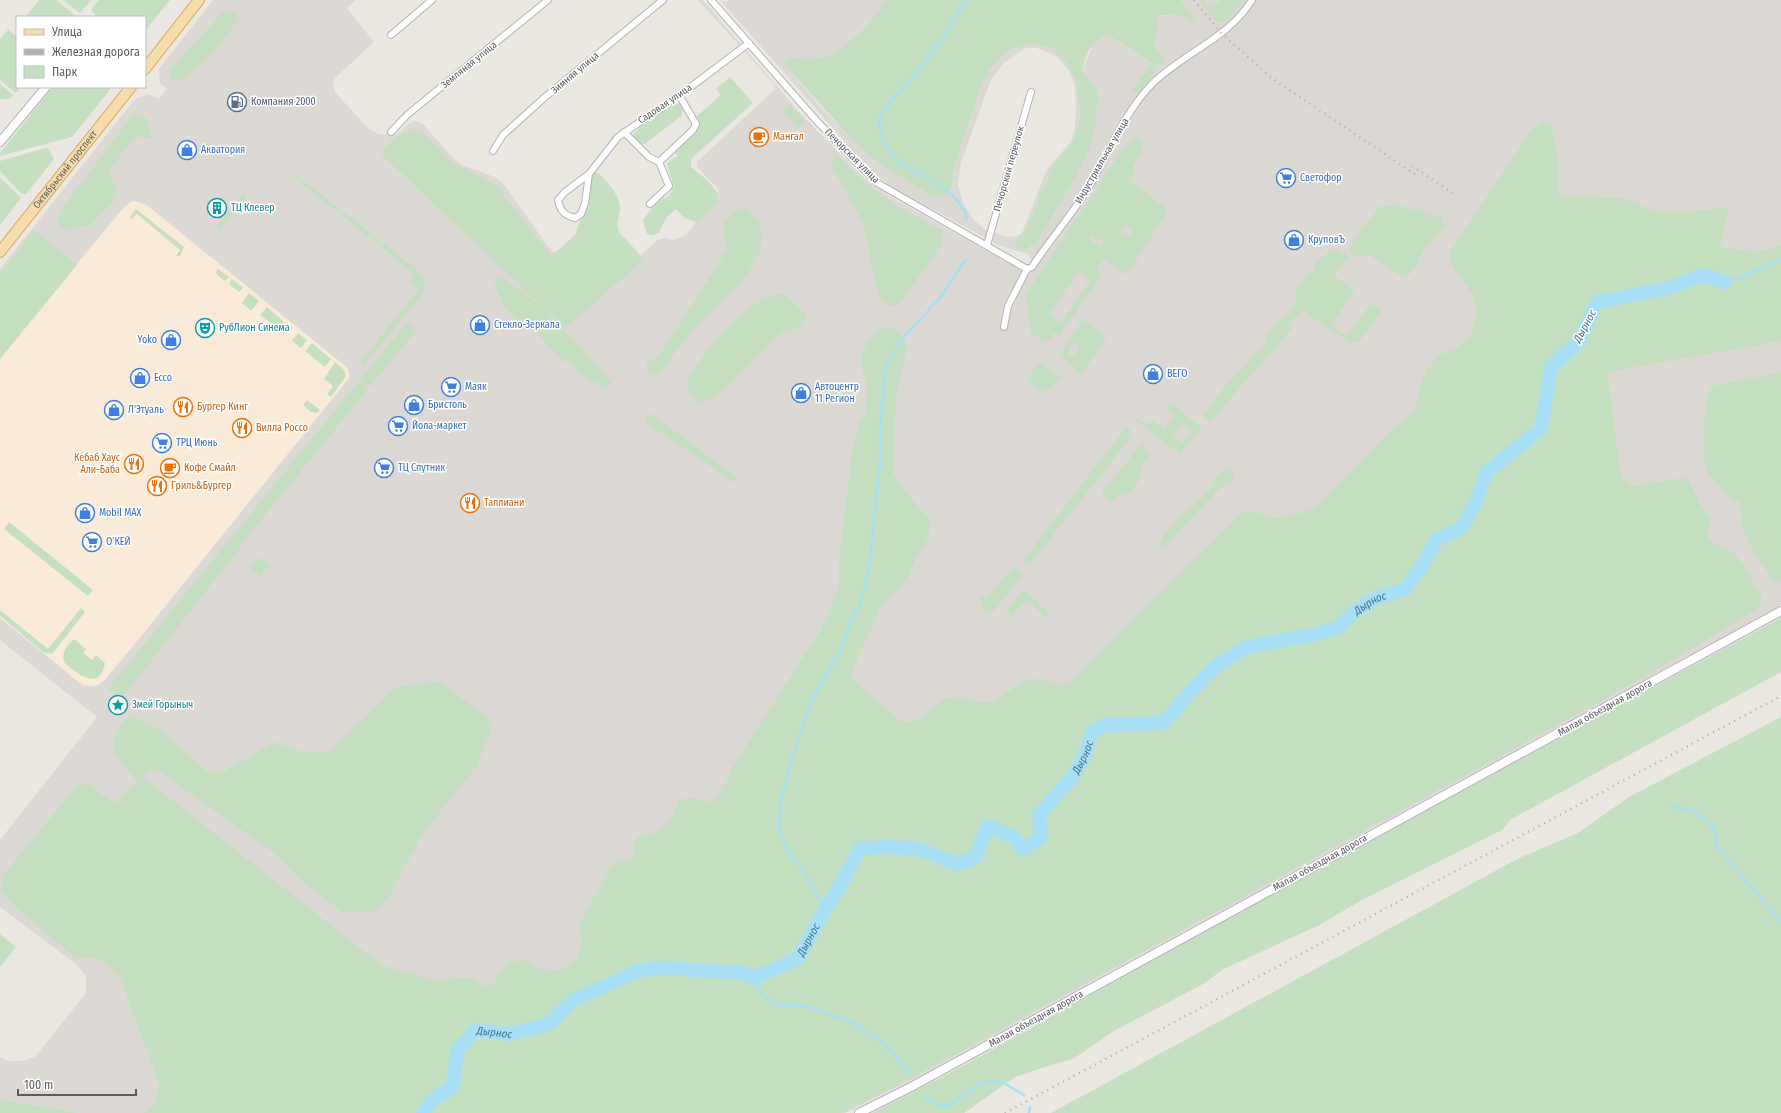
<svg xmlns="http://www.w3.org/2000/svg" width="1781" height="1113" font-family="'Fira Sans Condensed',sans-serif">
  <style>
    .commercial { fill: #f9ebd7 }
    .industrial { fill: #dcd9d5; fill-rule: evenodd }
    .green { fill: #c5e0c0; fill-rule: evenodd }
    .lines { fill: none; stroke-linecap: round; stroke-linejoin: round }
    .stream { stroke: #a7e0f4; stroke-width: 2.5 }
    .river { stroke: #a7e0f4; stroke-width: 14 }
    .minor-casing { stroke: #b1b4b7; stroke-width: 8 }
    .tertiary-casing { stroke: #b1b4b7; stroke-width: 10 }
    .primary-casing { stroke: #e0a864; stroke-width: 12 }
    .minor { stroke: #fff; stroke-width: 6 }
    .tertiary { stroke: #fff; stroke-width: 8 }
    .primary { stroke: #f5dcab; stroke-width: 10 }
    .rail { stroke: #afb0b0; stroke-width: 2.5; stroke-dasharray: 1 5; stroke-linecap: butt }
    .labels { text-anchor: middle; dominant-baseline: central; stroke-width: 3; stroke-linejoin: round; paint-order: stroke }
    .street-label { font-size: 10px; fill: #595d60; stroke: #fff }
    .service-label { font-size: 10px; fill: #4e5e75; stroke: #fff; text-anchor: start }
    .food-label { font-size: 10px; fill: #c56008; stroke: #fff; text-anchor: start }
    .shop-label { font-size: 10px; fill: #366cbe; stroke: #fff; text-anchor: start }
    .culture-label { font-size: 10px; fill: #0d838f; stroke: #fff; text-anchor: start }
    .water-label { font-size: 11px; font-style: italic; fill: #427793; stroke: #fff }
  </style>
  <rect width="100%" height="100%" fill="#ebe7e1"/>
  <path class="commercial" d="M 133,201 L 140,202 L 148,206 L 344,365 L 349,369 L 350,377 L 106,679 L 98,685 L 90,686 L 83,685 L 76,680 L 0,618 L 0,357 L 125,206 Z"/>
  <path class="industrial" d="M 213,0 L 356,0 L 347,8 L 374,42 L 335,78 L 333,84 L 335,92 L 369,129 L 379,134 L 396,135 L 411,122 L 416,121 L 423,124 L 451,156 L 462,165 L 495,177 L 503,183 L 550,249 L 563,258 L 637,259 L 658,240 L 665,238 L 673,240 L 686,235 L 701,215 L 718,198 L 719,190 L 697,167 L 697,162 L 775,89 L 773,83 L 698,0 L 703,0 L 798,111 L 863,177 L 886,194 L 937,223 L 1001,259 L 1012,264 L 1025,266 L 1031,263 L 1031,259 L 1027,254 L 998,245 L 890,186 L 879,177 L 853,151 L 720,0 L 727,2 L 729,0 L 885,0 L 880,12 L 846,47 L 827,56 L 805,60 L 789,59 L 786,66 L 818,104 L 854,142 L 881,165 L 931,196 L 938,197 L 946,195 L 952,186 L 955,163 L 982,84 L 990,69 L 1003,55 L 1022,44 L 1037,44 L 1051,49 L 1065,61 L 1076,81 L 1080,119 L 1073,142 L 1054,164 L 1025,231 L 1022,235 L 1031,248 L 1037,243 L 1074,180 L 1095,87 L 1082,71 L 1094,41 L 1101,37 L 1108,35 L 1154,65 L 1164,58 L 1155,46 L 1159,15 L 1166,16 L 1179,14 L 1186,15 L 1198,25 L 1181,0 L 1781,0 L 1781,605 L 908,1082 L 845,1113 L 0,1113 L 0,1057 L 7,1061 L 21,1061 L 35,1057 L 86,993 L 86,976 L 78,966 L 0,907 L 0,840 L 97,717 L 0,640 L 0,618 L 76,680 L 83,685 L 90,686 L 98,685 L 106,679 L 143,634 L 350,377 L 348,369 L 344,365 L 148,206 L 140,202 L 133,201 L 125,206 L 0,357 L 0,269 L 131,104 L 136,99 L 148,94 L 159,99 L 167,89 L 160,83 L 159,69 ZM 1025,48 L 1037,48 L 1056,56 L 1068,70 L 1074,83 L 1076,105 L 1075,128 L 1071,142 L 1050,165 L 1044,176 L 1023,231 L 1018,236 L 1007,237 L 984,229 L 973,219 L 963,203 L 958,185 L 961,162 L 991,80 L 1003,64 Z"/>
  <g class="green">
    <path d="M 39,0 L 56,0 L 77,17 L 25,17 Z"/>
    <path d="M 63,0 L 91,0 L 80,13 Z"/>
    <path d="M 99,0 L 170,0 L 145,31 L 145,17 L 98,17 L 91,10 Z"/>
    <path d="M 885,0 L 1181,0 L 1200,27 C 1178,9 1183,17 1159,15 L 1155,46 L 1164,58 L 1164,63 L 1160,66 L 1155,65 L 1156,72 L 1138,93 L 1134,92 L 1132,89 L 1152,63 L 1108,35 C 1092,38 1085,56 1082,71 L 1095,87 L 1098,94 L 1095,129 L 1091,145 L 1074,180 L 1037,243 L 1026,250 L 1019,249 L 1015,245 L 1017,239 L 1025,231 L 1054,164 L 1073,142 L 1080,119 L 1076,81 L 1065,61 L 1051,49 L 1037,44 L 1022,44 L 1003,55 L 990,69 L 982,84 L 955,163 L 952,186 L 946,195 L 939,197 L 931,196 L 881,165 L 854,142 L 786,66 L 786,61 L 790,58 C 825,62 839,54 863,29 C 872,20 880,12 885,0 Z"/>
    <path d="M 1199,0 L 1204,0 L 1206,4 L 1212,8 L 1221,0 L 1244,0 L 1230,17 L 1222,23 L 1215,21 Z"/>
    <path d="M 234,11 L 238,20 L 214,51 L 184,80 L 171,79 L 170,70 L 223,12 Z"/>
    <path d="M 8,30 L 17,37 L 17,87 L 21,87 L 16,93 L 0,80 L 0,39 Z"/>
    <path d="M 730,77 L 753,103 L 691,159 L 691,167 L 707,180 L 718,193 C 718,205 705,216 696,222 L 684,218 L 676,209 L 666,218 L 659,233 L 652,235 L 647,234 L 643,221 C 648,212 658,199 668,197 L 674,187 L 667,164 L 671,160 L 678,156 L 674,151 L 697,130 L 700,123 L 697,116 L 721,95 L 716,89 Z"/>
    <path d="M 0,84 L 13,95 L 10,99 L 0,99 Z"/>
    <path d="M 53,87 L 112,87 L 72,137 L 0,156 L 0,153 Z"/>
    <path d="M 680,103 L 683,110 L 681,116 L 645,144 C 639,144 637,141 633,135 C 644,122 663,107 680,103 Z"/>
    <path d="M 790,104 L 806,121 L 798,128 L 782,111 Z"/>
    <path d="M 134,114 L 147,118 L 152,138 L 135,137 L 109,170 L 118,195 L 91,225 L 64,230 L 56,222 L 63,207 Z"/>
    <path d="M 1543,122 L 1551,124 L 1558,155 L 1559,195 L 1627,199 L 1653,211 L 1677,213 L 1729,207 L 1720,247 L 1757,252 L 1781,245 L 1781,341 L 1607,372 L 1620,469 L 1624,480 L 1632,486 L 1686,477 C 1695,491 1701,507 1711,521 C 1709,525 1706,530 1708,535 C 1712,546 1725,546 1733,552 C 1745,564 1753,583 1762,597 L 1761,603 L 1758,609 L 1614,694 L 908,1080 L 842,1113 L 144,1113 L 154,1106 L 160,1087 L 120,978 L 110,966 L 97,959 L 74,957 L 7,899 L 0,888 L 3,875 L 76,787 L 86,782 L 115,804 L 128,790 L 138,783 C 126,767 102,748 119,726 C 122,722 128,719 132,716 L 161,730 L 206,771 L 221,773 L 275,742 L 303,752 L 329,752 L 394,688 L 439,681 L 466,701 L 494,723 L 477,766 L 423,833 L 391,894 L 375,912 L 343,912 L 304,883 L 274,853 L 156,769 L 145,774 L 143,780 L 153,785 L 379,963 L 397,971 L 412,973 L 426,979 L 443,981 L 460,977 L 473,979 L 485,986 L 495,982 L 506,964 L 515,961 L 524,960 L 545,971 L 560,970 L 576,960 L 582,944 L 579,925 L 608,870 L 620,860 C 636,862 634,853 634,841 L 638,837 C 669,830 666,827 680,800 C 691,794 700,803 712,801 L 721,792 L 734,765 L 821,629 L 839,587 L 839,561 L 853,445 L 859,423 L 865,415 L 867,405 L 867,382 L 861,368 L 863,351 L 869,340 L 878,330 L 887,326 L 897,331 L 904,340 L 907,349 L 896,396 L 893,473 L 905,492 L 930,519 L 929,537 L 916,559 L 905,581 L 880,609 L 851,674 L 855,682 L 900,720 C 924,730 931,701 950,697 C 964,695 976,706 990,702 C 1006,697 1021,677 1040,679 C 1046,679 1054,684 1060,686 L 1070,682 L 1242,512 L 1248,510 L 1276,518 L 1300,513 L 1317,506 L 1395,427 L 1406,420 L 1415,411 L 1421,383 L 1427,370 L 1439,355 L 1454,349 L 1470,337 L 1477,315 L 1473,295 L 1455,270 L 1450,261 L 1451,250 L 1532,129 Z"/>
    <path d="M 408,130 L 424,133 L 451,162 L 496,184 L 551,256 L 575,235 L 588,200 L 592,176 L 594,173 L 598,173 C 608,182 620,195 620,210 C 619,218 616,223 619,232 L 644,259 L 595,303 L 565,328 L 381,154 L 392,140 Z"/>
    <path d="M 1134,137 L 1138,137 L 1144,147 L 1133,166 L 1134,173 L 1130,180 L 1168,210 L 1127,275 L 1104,259 L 1096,270 L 1102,275 L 1059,336 L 1054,333 L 1051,338 L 1045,343 L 1030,332 L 1026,294 L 1113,163 ZM 1127,225 L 1131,228 L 1132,233 L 1131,235 L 1123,236 L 1120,232 L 1122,226 ZM 1092,235 L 1104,242 L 1102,247 L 1089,240 ZM 1079,271 L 1091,279 L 1061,323 L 1049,314 Z"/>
    <path d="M 46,148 L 48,148 L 54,159 L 26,194 L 22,194 L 0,171 L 0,161 Z"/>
    <path d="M 835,153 L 861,179 L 897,206 L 942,230 L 942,244 L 903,299 L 897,306 L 890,306 L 883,301 L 877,291 L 863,223 L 832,167 Z"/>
    <path d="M 293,172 L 416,269 C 423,276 428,283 423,293 L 364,365 L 360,362 L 419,289 L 412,284 L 413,276 L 410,270 L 294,177 Z"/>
    <path d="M 0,177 L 21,198 L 0,225 Z"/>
    <path d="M 243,194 L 246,197 L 220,230 L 216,226 Z"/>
    <path d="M 1398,205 L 1441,217 L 1445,226 L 1423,251 L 1415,268 L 1409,275 L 1401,276 L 1369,255 C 1360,256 1354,258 1349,250 C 1357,233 1369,219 1381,206 Z"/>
    <path d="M 742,208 C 752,212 756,216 760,226 C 773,266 714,307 691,333 C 679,346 670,360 659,374 C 652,375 644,372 646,364 L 657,357 L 667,344 L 728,248 L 724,238 L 724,222 L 731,214 Z"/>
    <path d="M 136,209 L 184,247 L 180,256 L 176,256 L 180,250 L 137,214 L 131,220 L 130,217 Z"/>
    <path d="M 34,230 L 77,265 L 0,359 L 0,273 Z"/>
    <path d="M 1333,248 L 1349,256 L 1334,275 L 1355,291 L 1331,325 L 1347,336 L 1371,303 L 1382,311 L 1360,341 L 1350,343 L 1302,310 L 1293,321 L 1289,321 L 1294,326 L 1210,422 L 1203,416 L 1224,387 L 1264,345 L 1266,341 L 1265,340 L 1271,329 L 1280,320 L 1286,318 L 1294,306 L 1296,298 L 1295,293 L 1309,272 L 1315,272 L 1315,264 Z"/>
    <path d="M 218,269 L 229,277 L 225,281 L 215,273 Z"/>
    <path d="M 499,277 C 523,283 593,360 612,382 L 605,388 L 582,376 L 571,363 L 563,361 L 535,331 L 516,318 L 505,307 L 494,285 Z"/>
    <path d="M 232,279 L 243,288 L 239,292 L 229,284 Z"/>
    <path d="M 249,293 L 259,301 L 251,311 L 242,303 Z"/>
    <path d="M 784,293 L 806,314 L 802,326 L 780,333 L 716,397 L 701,403 L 694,399 L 686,386 C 695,360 735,315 760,301 C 767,297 776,295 784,293 Z"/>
    <path d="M 267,307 L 284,322 L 278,329 L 260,315 Z"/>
    <path d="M 1082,320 L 1107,336 L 1082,375 L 1060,355 ZM 1073,342 L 1080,347 L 1073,357 L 1067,353 Z"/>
    <path d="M 408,322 L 417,330 L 370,387 L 360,379 Z"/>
    <path d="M 298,333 L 307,340 L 301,348 L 292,341 Z"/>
    <path d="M 312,343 L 331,359 L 325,367 L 305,351 Z"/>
    <path d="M 335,362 L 344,370 L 346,376 L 331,397 L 327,394 L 333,386 L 324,379 Z"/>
    <path d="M 1039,362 L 1061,378 L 1051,388 L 1041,390 L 1026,380 Z"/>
    <path d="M 1781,372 L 1781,580 L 1776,583 C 1763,568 1744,539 1741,519 C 1740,512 1741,507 1739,500 L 1732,501 C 1726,490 1714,483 1708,472 C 1700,460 1704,397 1712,386 Z"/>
    <path d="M 359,381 L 368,389 L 245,540 L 241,547 L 126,693 L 119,698 L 108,689 Z"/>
    <path d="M 307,400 L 320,410 L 317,413 L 311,412 L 303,405 Z"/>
    <path d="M 1171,403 L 1202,428 L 1180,454 L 1136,420 L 1137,418 L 1147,425 L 1152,420 L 1164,429 L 1175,415 L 1166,408 ZM 1182,423 L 1192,432 L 1183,443 L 1173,435 Z"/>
    <path d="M 652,414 L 735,476 L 737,479 L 735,483 L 647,423 L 644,419 L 646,415 Z"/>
    <path d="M 1126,427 L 1130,428 L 1132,436 L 1038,554 L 1029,563 L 1023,562 L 1025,558 Z"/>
    <path d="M 1143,442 L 1145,444 L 1143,448 L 1150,453 L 1143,464 L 1140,479 L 1132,491 L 1118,496 L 1111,502 L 1101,493 Z"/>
    <path d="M 1227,469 L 1235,476 L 1233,483 L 1229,484 L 1226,482 L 1163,548 L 1159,545 C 1169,523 1191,508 1207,492 L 1210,492 C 1209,482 1218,473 1227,469 Z"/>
    <path d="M 9,522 L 93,590 L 88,596 L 4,529 Z"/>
    <path d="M 258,558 L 261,558 L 270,565 L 260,577 L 251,569 L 251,567 Z"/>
    <path d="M 1016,568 L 1019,569 L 1022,576 L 994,611 L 988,613 L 982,608 L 982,603 L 980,600 L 981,596 L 986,598 L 1011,569 Z"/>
    <path d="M 1024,589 L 1051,615 L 1047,619 L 1027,600 L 1012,616 L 1006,611 Z"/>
    <path d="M 81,608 L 85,612 L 52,654 L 44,653 L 0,616 L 0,610 L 48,649 Z"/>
    <path d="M 1781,618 L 1781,672 L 1510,820 L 1502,830 L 1364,899 L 1319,925 L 1222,970 L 1203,984 L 1114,1031 L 1073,1059 L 1054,1064 L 1015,1077 L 964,1113 L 872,1113 C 986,1057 1094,991 1205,930 C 1396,825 1589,722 1781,618 Z"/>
    <path d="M 74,639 L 86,649 L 83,653 L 92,660 L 96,655 L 105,663 C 100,692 77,674 65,663 C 60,654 67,645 74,639 Z"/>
    <path d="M 1781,717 L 1781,1113 L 1051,1113 L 1519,858 L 1578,833 L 1629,797 Z"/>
    <path d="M 0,934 L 16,947 L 0,967 Z"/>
    <path d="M 0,1100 L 78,1113 L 0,1113 Z"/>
  </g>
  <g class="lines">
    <g class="stream">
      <path d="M 966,0 C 952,25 936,49 918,71 C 911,80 885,106 881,115 C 873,138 896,162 914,171 C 935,181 960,195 967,218"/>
      <path d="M 1725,282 L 1742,277 L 1781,260"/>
      <path d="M 1672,807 L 1692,810 L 1713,827 L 1718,849 L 1781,921"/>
      <path d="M 825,909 L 806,875 L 788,850 L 779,832 L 780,805 L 789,769 L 810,703 L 840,652 L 851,620 L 861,603 L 869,568 L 880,466 L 880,426 L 886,366 L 901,340 L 939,299 L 966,259"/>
      <path d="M 754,978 L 762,995 L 777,1005 L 807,1006 L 853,1023 L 881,1041 L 910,1072"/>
      <path d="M 925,1097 L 938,1105 L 949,1105 L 983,1082 L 1002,1082 L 1024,1095"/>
      <path d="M 1029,1113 L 1030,1107"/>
    </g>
    <path class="river" id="s1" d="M 423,1113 L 432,1101 L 453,1086 L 457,1051 L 476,1030 L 511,1034 L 549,1024 L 572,1001 L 639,970 L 666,968 L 743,973 L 754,978 L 798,958 L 825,909 L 843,881 L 860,848 L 894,847 L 919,849 L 957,864 L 975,858 L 987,826 L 1013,837 L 1024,849 L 1041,837 L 1039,815 L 1073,776 L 1086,752 L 1092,732 L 1107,724 L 1141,724 L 1165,722 L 1191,691 L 1216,666 L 1247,647 L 1316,634 L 1339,627 L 1354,612 L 1376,598 L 1405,589 L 1423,564 L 1436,540 L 1461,528 L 1475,504 L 1486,473 L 1541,428 L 1551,367 L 1579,341 L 1597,302 L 1669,288 L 1702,275 L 1725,282"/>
    <defs>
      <g id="minor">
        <path d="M 711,0 L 815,119 L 853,159 L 879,184 L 1027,269 L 1032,267 C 1050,239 1073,214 1090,185 C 1110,151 1124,113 1152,84 C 1183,53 1228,39 1252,0"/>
        <path d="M 391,35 L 432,0"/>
        <path d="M 391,132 L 407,115 L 548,0"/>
        <path d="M 624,132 L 649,157 L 659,162 L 693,130 L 696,124 L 679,95"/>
        <path d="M 493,151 L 503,135 L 544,98 L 663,0"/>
        <path d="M 589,174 L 585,203 L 581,214 L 575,218 C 564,215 560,211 558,200 L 565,192 L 589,174 L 618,137 L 692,86 L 749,43"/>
        <path d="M 650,204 L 669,186 L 659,162"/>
        <path d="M 987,245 L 1031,92"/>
        <path d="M 1004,327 L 1008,306 L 1027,269"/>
      </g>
      <g id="tertiary">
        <path d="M 0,142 L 46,87"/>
        <path d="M 859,1113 L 911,1087 L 1781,611"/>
      </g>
      <g id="primary">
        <path d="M 145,69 L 199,0"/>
        <path id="s2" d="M 0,252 L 131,87"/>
      </g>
    </defs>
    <use href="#minor" class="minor-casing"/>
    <use href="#tertiary" class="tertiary-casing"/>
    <use href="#primary" class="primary-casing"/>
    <use href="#minor" class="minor"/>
    <use href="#tertiary" class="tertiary"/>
    <use href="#primary" class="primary"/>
    <g class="rail">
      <path d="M 1194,0 L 1221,33 L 1273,79 L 1416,175"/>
      <path d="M 1412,166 L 1453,193"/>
      <path d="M 1005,1113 L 1781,696"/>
    </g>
  </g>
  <defs>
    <symbol id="fuel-ring" viewBox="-11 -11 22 22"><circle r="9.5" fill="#fff" stroke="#5c6f8a" stroke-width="1.5"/><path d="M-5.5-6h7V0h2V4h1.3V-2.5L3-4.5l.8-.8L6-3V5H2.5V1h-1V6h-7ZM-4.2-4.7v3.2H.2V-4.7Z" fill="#5c6f8a"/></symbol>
    <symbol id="cafe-ring" viewBox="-11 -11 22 22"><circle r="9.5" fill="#fff" stroke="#e8710a" stroke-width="1.5"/><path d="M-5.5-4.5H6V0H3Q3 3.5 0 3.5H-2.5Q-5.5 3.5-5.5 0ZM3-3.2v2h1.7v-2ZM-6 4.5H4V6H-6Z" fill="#e8710a"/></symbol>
    <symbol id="shop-ring" viewBox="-11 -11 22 22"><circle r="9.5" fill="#fff" stroke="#3f7fe0" stroke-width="1.5"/><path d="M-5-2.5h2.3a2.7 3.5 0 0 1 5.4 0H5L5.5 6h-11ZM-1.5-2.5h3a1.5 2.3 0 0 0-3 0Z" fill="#3f7fe0"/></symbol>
    <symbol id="supermarket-ring" viewBox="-11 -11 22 22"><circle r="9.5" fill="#fff" stroke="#3f7fe0" stroke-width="1.5"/><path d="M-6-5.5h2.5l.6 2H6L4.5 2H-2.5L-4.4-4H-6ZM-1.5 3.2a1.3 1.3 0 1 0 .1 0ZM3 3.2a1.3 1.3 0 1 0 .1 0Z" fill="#3f7fe0"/></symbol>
    <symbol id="building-ring" viewBox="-11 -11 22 22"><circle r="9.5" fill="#fff" stroke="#0f9aa8" stroke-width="1.5"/><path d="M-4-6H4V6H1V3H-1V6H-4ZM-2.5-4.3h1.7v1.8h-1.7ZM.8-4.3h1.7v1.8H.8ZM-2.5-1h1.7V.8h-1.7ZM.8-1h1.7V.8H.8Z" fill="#0f9aa8"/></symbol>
    <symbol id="theatre-ring" viewBox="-11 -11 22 22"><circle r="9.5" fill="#fff" stroke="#0f9aa8" stroke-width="1.5"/><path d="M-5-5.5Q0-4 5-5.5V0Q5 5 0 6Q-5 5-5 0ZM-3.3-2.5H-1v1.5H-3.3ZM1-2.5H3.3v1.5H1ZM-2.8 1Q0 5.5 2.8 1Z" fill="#0f9aa8"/></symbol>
    <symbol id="restaurant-ring" viewBox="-11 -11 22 22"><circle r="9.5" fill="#fff" stroke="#e8710a" stroke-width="1.5"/><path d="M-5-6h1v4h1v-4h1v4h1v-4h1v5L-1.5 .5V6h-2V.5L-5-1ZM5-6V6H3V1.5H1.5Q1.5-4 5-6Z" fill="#e8710a"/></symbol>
    <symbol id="sight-ring" viewBox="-11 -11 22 22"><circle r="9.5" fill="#fff" stroke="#0f9aa8" stroke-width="1.5"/><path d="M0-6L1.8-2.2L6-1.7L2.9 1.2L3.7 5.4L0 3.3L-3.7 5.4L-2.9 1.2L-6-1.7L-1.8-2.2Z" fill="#0f9aa8"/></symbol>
  </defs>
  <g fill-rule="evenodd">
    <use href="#fuel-ring" x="226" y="91" width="22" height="22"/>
    <use href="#cafe-ring" x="748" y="126" width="22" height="22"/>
    <use href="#shop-ring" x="176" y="139" width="22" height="22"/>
    <use href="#supermarket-ring" x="1275" y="167" width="22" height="22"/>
    <use href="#building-ring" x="206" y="197" width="22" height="22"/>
    <use href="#shop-ring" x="1283" y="229" width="22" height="22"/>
    <use href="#shop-ring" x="469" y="314" width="22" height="22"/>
    <use href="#theatre-ring" x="194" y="317" width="22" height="22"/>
    <use href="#shop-ring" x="160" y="329" width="22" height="22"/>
    <use href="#shop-ring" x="1142" y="363" width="22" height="22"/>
    <use href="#shop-ring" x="129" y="367" width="22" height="22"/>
    <use href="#supermarket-ring" x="440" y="376" width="22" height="22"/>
    <use href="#shop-ring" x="790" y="382" width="22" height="22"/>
    <use href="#shop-ring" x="403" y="394" width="22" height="22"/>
    <use href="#restaurant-ring" x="172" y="396" width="22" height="22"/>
    <use href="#shop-ring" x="103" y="399" width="22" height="22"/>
    <use href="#supermarket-ring" x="387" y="415" width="22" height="22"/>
    <use href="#restaurant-ring" x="231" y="417" width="22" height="22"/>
    <use href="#supermarket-ring" x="151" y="432" width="22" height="22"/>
    <use href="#restaurant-ring" x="123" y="453" width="22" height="22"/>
    <use href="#cafe-ring" x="159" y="457" width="22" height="22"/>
    <use href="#supermarket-ring" x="373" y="457" width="22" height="22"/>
    <use href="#restaurant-ring" x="146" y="475" width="22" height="22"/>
    <use href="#restaurant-ring" x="459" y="492" width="22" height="22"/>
    <use href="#shop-ring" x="74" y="502" width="22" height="22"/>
    <use href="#supermarket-ring" x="81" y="531" width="22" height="22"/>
    <use href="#sight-ring" x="107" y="694" width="22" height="22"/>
  </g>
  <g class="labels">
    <g class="street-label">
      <text transform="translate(469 65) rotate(-39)">Земляная улица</text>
      <text transform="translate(575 73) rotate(-40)">Зимняя улица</text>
      <text transform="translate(665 104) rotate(-34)">Садовая улица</text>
      <text transform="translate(852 156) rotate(45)">Печорская улица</text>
      <text transform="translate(1102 161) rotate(-60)">Индустриальная улица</text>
      <text stroke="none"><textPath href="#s2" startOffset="105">Октябрьский проспект</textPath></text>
      <text transform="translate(1009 169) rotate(-74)">Печорский переулок</text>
      <text transform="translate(1605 708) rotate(-29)">Малая объездная дорога</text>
      <text transform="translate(1320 863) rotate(-29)">Малая объездная дорога</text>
      <text transform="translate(1036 1019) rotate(-29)">Малая объездная дорога</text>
    </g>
    <g class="service-label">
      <text x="251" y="102">Компания 2000</text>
    </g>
    <g class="food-label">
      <text x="773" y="137">Мангал</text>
      <text x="197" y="407">Бургер Кинг</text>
      <text x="256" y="428">Вилла Россо</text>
      <text x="120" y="458" text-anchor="end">Кебаб Хаус<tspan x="120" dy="12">Али-Баба</tspan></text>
      <text x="184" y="468">Кофе Смайл</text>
      <text x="171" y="486">Гриль&amp;Бургер</text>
      <text x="484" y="503">Таплиани</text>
    </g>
    <g class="shop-label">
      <text x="201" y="150">Акватория</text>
      <text x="1300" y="178">Светофор</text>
      <text x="1308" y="240">КруповЪ</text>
      <text x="494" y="325">Стекло-Зеркала</text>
      <text x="157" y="340" text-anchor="end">Yoko</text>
      <text x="1167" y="374">ВЕГО</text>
      <text x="154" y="378">Ecco</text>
      <text x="465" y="387">Маяк</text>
      <text x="815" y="387">Автоцентр<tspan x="815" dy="12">11 Регион</tspan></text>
      <text x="428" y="405">Бристоль</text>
      <text x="128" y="410">Л'Этуаль</text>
      <text x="412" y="426">Йола-маркет</text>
      <text x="176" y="443">ТРЦ Июнь</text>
      <text x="398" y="468">ТЦ Спутник</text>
      <text x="99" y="513">Mobil MAX</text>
      <text x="106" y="542">О’КЕЙ</text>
    </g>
    <g class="culture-label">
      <text x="231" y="208">ТЦ Клевер</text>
      <text x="219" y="328">РубЛион Синема</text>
      <text x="132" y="705">Змей Горыныч</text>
    </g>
    <g class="water-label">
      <text transform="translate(1585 326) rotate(-61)">Дырнос</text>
      <text stroke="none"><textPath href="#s1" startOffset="1238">Дырнос</textPath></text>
      <text stroke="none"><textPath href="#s1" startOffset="890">Дырнос</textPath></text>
      <text stroke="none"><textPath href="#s1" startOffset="471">Дырнос</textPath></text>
      <text stroke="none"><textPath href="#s1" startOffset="123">Дырнос</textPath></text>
    </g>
  </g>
  <rect x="16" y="16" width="130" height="72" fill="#ffffff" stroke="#bdbebf"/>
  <rect x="24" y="29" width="20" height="6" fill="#f5dcab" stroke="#bdbebf"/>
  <text x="52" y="36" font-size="12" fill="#595d60">Улица</text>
  <rect x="24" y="49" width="20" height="6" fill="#afb0b0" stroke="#bdbebf"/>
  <text x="52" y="56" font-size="12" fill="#595d60">Железная дорога</text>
  <rect x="24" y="66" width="20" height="12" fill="#c5e0c0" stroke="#bdbebf"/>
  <text x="52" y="76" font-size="12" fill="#595d60">Парк</text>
  <path d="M18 1089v6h118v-6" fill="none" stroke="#595d60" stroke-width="2"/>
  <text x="24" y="1089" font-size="12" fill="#595d60" stroke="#ffffff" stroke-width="3" paint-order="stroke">100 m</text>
</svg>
